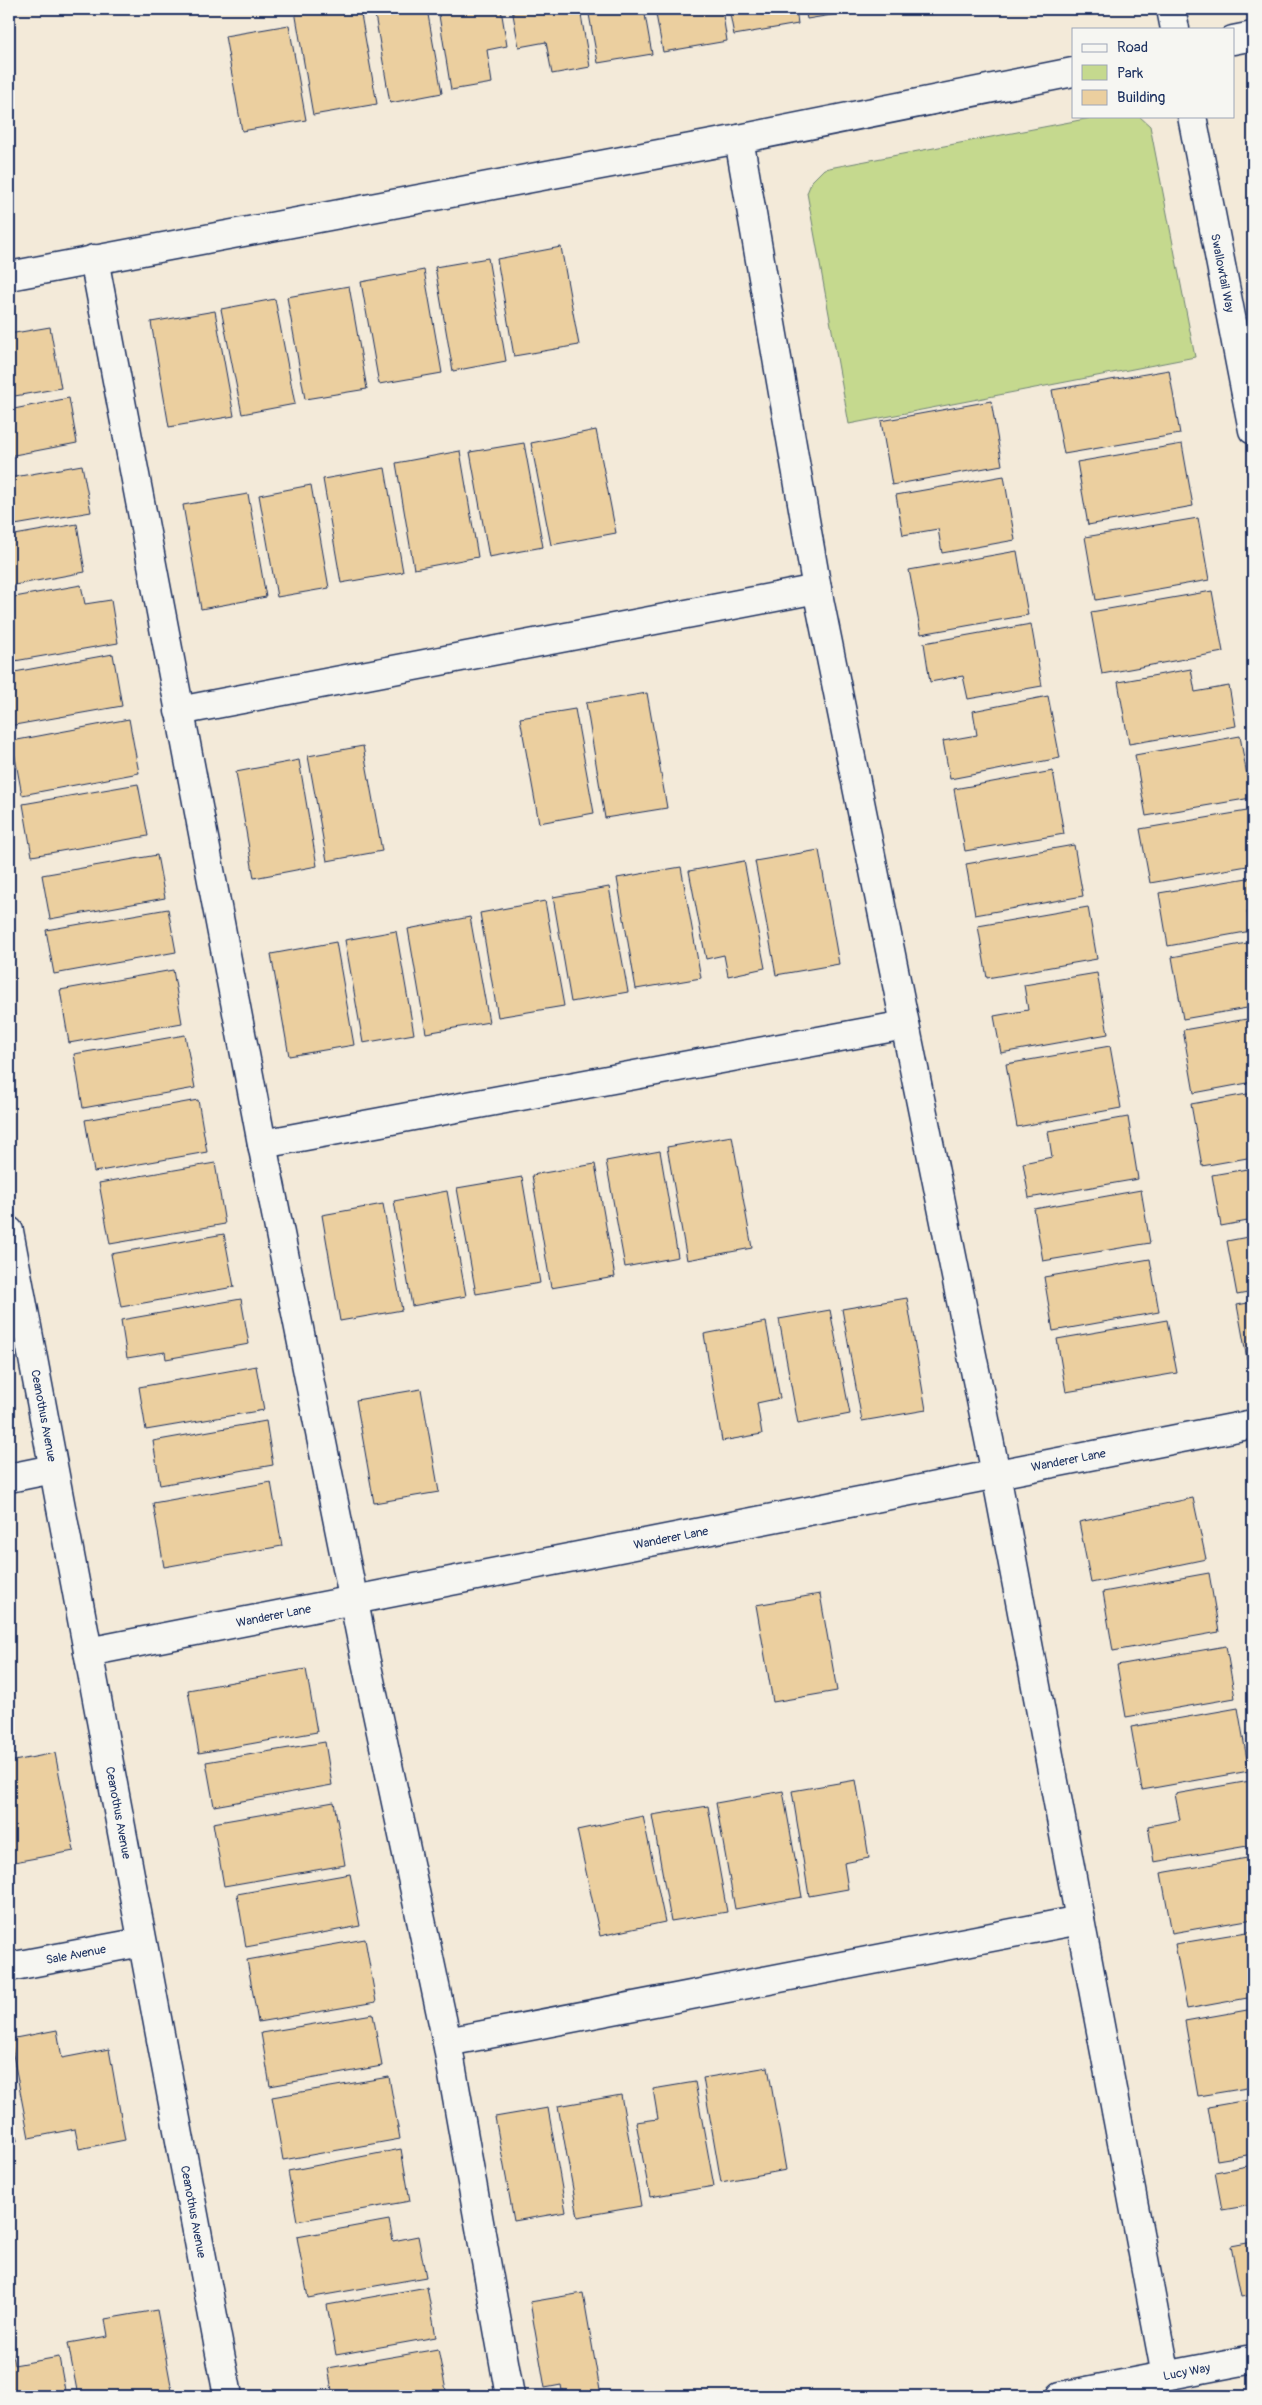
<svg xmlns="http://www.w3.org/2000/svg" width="1262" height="2405" font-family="Pangolin,sans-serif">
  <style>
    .green { fill: #c5d98e; stroke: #708476 }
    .building { fill: #ebcf9f; stroke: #1b2f5e }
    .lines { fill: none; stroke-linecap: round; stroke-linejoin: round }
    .minor-casing { stroke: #1b2f5e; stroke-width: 31 }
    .minor { stroke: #f6f6f2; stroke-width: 28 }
    .labels { text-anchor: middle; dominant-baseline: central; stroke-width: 4.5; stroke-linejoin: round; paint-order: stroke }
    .street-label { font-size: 12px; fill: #1b2f5e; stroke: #f6f6f2 }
  </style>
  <rect width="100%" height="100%" fill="#f3ead9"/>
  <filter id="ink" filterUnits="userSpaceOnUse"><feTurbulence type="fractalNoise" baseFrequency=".02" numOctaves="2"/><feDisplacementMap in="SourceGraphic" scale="10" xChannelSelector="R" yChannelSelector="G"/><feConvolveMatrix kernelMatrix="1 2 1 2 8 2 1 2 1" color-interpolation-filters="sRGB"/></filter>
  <g filter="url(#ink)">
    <path class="green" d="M 1101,116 L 1139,116 L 1150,126 L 1195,357 L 849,424 L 807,193 L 812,181 L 824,169 Z"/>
    <g class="building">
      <path d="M 309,9 L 360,9 L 377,104 L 313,115 L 295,11 Z"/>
      <path d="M 374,9 L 427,9 L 442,93 L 390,103 Z"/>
      <path d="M 438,9 L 501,9 L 507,46 L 487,50 L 492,83 L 451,90 Z"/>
      <path d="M 512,9 L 580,9 L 590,67 L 552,74 L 546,42 L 519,47 Z"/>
      <path d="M 588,9 L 644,9 L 652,54 L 598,63 Z"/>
      <path d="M 655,9 L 722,9 L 727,41 L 663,52 Z"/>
      <path d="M 729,9 L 796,9 L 798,24 L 734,35 Z"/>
      <path d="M 805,9 L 868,9 L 807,19 Z"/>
      <path d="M 289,25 L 306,120 L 242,131 L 225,36 Z"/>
      <path d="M 9,61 L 12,79 L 9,80 Z"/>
      <path d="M 561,247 L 579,345 L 514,356 L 497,259 Z"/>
      <path d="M 488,258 L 506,361 L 453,371 L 435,267 Z"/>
      <path d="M 424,270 L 442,373 L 379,384 L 361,282 Z"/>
      <path d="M 349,286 L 367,389 L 305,399 L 287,297 Z"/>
      <path d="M 275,299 L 295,404 L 242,414 L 221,309 Z"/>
      <path d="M 215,311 L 234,416 L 169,427 L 151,322 Z"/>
      <path d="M 50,327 L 61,388 L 9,397 L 9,334 Z"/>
      <path d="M 1169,370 L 1180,434 L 1064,454 L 1052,390 Z"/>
      <path d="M 69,398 L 77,443 L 9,456 L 9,410 Z"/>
      <path d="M 991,401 L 1002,465 L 892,485 L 881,421 Z"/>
      <path d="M 596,430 L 616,533 L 551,545 L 531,443 Z"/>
      <path d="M 524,443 L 543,547 L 489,557 L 470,452 Z"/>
      <path d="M 1182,444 L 1193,506 L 1088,525 L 1077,462 Z"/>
      <path d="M 460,451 L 478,557 L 414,569 L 396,463 Z"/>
      <path d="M 82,465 L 91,512 L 9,526 L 9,478 Z"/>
      <path d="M 385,468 L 403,572 L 341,583 L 323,479 Z"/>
      <path d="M 1004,476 L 1015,540 L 942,553 L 938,529 L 903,535 L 896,495 Z"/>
      <path d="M 311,485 L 329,588 L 277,597 L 259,495 Z"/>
      <path d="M 248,494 L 266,597 L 201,609 L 183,505 Z"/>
      <path d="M 1198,518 L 1209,580 L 1096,600 L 1085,537 Z"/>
      <path d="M 77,524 L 85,572 L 9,586 L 9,536 Z"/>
      <path d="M 1017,551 L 1028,615 L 921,634 L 909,570 Z"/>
      <path d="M 81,585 L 85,604 L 111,600 L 118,643 L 9,662 L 9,598 Z"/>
      <path d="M 1212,591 L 1223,652 L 1102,674 L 1091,612 Z"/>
      <path d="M 1031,624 L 1042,686 L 968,699 L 963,676 L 930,682 L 924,643 Z"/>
      <path d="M 113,654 L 122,706 L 9,726 L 9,673 Z"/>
      <path d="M 1191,669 L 1195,692 L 1229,686 L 1236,726 L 1129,744 L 1118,682 Z"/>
      <path d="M 647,693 L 667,808 L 605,818 L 586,703 Z"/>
      <path d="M 1048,696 L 1060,758 L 950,779 L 943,741 L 977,735 L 973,711 Z"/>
      <path d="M 575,709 L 594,813 L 539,823 L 520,718 Z"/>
      <path d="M 129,719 L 139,773 L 22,795 L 12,741 Z"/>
      <path d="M 1240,736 L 1251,798 L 1146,816 L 1135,755 Z"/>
      <path d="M 363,746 L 382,851 L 327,861 L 308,756 Z"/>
      <path d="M 299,760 L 317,866 L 254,878 L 236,772 Z"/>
      <path d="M 1053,771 L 1064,834 L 965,851 L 954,789 Z"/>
      <path d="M 138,784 L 148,836 L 32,856 L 23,804 Z"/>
      <path d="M 1253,810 L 1253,865 L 1150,883 L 1140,829 Z"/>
      <path d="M 1074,845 L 1083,896 L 975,915 L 966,864 Z"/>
      <path d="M 819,850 L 839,964 L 776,975 L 755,861 Z"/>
      <path d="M 157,855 L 165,898 L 50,919 L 42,875 Z"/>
      <path d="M 744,861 L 765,968 L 728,976 L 724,955 L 706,959 L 689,871 Z"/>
      <path d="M 681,867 L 701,978 L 636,989 L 617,878 Z"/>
      <path d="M 1253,877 L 1253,911 L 1247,912 L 1251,931 L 1168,946 L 1159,893 Z"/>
      <path d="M 609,887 L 628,992 L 571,1002 L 553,897 Z"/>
      <path d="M 545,901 L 564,1006 L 498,1017 L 480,913 Z"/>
      <path d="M 1088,907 L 1097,959 L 987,978 L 978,926 Z"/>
      <path d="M 168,909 L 176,952 L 54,974 L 46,930 Z"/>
      <path d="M 470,917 L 489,1022 L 426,1033 L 408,929 Z"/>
      <path d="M 396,931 L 414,1034 L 363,1043 L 345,940 Z"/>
      <path d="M 336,942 L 354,1045 L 289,1056 L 271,954 Z"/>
      <path d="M 1247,943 L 1252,966 L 1253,966 L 1253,1007 L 1183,1019 L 1172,957 Z"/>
      <path d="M 173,970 L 182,1023 L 69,1043 L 60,990 Z"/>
      <path d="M 1097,973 L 1108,1034 L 1001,1053 L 994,1016 L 1028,1010 L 1024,985 Z"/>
      <path d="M 1253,1018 L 1253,1082 L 1194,1093 L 1183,1030 Z"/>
      <path d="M 185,1035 L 195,1088 L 83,1108 L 74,1054 Z"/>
      <path d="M 1110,1046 L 1121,1108 L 1017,1127 L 1006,1064 Z"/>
      <path d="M 1253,1093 L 1253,1157 L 1202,1166 L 1191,1104 Z"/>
      <path d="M 198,1100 L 207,1152 L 94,1172 L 85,1120 Z"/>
      <path d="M 1128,1117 L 1138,1179 L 1029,1198 L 1023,1163 L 1052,1157 L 1048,1131 Z"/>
      <path d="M 732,1136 L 752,1248 L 687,1260 L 667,1147 Z"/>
      <path d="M 660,1151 L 678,1257 L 625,1267 L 606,1161 Z"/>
      <path d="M 215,1163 L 225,1224 L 110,1244 L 99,1183 Z"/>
      <path d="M 595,1164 L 615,1277 L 551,1288 L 532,1175 Z"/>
      <path d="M 1253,1168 L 1253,1220 L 1221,1226 L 1212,1175 Z"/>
      <path d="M 522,1177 L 540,1283 L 476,1294 L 457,1188 Z"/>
      <path d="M 1141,1190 L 1150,1243 L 1043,1261 L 1034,1209 Z"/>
      <path d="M 447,1191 L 466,1296 L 412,1306 L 394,1201 Z"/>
      <path d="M 383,1204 L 402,1310 L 340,1321 L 322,1215 Z"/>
      <path d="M 224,1234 L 234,1287 L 121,1307 L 111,1254 Z"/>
      <path d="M 1253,1236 L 1253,1292 L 1237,1295 L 1227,1241 Z"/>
      <path d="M 1150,1259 L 1159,1312 L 1053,1331 L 1044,1277 Z"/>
      <path d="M 907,1298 L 926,1410 L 862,1421 L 842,1309 Z"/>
      <path d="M 241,1299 L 249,1344 L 166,1359 L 165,1352 L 127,1358 L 121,1320 Z"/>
      <path d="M 1253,1302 L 1253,1358 L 1247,1359 L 1237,1305 Z"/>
      <path d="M 830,1310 L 850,1414 L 798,1424 L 779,1319 Z"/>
      <path d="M 1167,1320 L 1177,1373 L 1066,1392 L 1057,1339 Z"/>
      <path d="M 766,1322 L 780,1398 L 757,1403 L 762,1434 L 722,1441 L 704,1334 Z"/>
      <path d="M 256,1366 L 264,1410 L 146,1430 L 139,1387 Z"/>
      <path d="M 421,1389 L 439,1492 L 374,1503 L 356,1400 Z"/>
      <path d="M 266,1421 L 273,1465 L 160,1485 L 153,1441 Z"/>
      <path d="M 271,1482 L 282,1546 L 164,1567 L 153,1503 Z"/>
      <path d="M 1193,1498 L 1206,1559 L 1091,1583 L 1079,1522 Z"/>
      <path d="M 1209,1573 L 1219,1632 L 1113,1651 L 1103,1592 Z"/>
      <path d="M 820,1594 L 837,1691 L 773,1702 L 756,1605 Z"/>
      <path d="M 1226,1646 L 1235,1698 L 1126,1717 L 1117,1665 Z"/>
      <path d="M 306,1669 L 317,1732 L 199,1753 L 188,1690 Z"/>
      <path d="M 1238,1708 L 1249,1771 L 1142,1790 L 1131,1727 Z"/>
      <path d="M 325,1742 L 332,1785 L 214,1806 L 206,1762 Z"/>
      <path d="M 55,1753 L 74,1851 L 9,1863 L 9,1762 Z"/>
      <path d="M 856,1780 L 869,1858 L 844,1863 L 848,1889 L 809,1896 L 792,1791 Z"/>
      <path d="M 1250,1781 L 1253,1802 L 1253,1845 L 1154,1862 L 1148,1826 L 1180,1820 L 1175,1794 Z"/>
      <path d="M 783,1791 L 802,1897 L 735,1909 L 716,1803 Z"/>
      <path d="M 334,1802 L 345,1865 L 224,1886 L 213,1823 Z"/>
      <path d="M 708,1806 L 727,1912 L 671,1921 L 652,1815 Z"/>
      <path d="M 643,1816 L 665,1922 L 600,1936 L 577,1830 Z"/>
      <path d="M 1253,1857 L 1253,1919 L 1172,1933 L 1161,1873 Z"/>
      <path d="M 350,1874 L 360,1926 L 246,1947 L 237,1894 Z"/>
      <path d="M 1253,1931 L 1253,1997 L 1187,2009 L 1175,1944 Z"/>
      <path d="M 365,1939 L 376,2002 L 258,2022 L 247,1960 Z"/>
      <path d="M 1253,2009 L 1253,2087 L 1198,2096 L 1185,2021 Z"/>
      <path d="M 373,2014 L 382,2066 L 270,2086 L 261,2033 Z"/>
      <path d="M 57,2030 L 62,2058 L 109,2049 L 125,2140 L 79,2149 L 75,2129 L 29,2138 L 10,2039 Z"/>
      <path d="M 768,2067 L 786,2170 L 721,2182 L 703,2078 Z"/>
      <path d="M 389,2077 L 400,2139 L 283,2160 L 272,2097 Z"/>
      <path d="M 695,2082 L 714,2186 L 650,2197 L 636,2122 L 658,2119 L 653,2089 Z"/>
      <path d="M 621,2095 L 641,2206 L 578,2217 L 558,2106 Z"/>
      <path d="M 9,2096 L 17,2141 L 9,2142 Z"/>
      <path d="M 1253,2099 L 1253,2154 L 1217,2160 L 1208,2107 Z"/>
      <path d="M 548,2108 L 566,2212 L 514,2221 L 495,2117 Z"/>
      <path d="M 401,2149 L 410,2201 L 297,2221 L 288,2171 Z"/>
      <path d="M 1253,2165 L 1253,2205 L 1222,2210 L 1215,2172 Z"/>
      <path d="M 389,2220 L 393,2241 L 418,2236 L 426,2277 L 308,2298 L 297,2237 Z"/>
      <path d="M 1253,2242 L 1253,2295 L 1241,2297 L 1231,2246 Z"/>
      <path d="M 427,2287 L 436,2337 L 336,2355 L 327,2305 Z"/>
      <path d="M 583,2293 L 601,2396 L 563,2396 L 561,2385 L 545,2388 L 530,2302 Z"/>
      <path d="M 157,2310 L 173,2396 L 78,2396 L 68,2343 L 108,2336 L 105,2319 Z"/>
      <path d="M 9,2347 L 11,2347 L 14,2365 L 59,2357 L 66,2396 L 9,2396 Z"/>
      <path d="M 438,2349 L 447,2396 L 333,2396 L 328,2368 Z"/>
    </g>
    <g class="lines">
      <defs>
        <g id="minor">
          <path d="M 1171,9 L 1175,29"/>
          <path d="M 1233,40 L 1253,36"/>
          <path id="s1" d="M 1192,116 L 1253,430"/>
          <path d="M 739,139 L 817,589 L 996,1474 L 1166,2376"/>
          <path d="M 94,259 L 262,1144 L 364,1652 L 447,2042 L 510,2396"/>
          <path d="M 9,276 L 739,139 L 1073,72"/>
          <path d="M 179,711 L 817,589"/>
          <path d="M 262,1144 L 905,1025"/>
          <path id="s2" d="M 9,1231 L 228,2396"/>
          <path d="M 9,1478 L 53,1469"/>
          <path id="s3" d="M 88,1652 L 1253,1424"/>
          <path id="s4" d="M 9,1967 L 142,1942"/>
          <path d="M 447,2042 L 1080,1920"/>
          <path id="s5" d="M 1061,2396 L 1253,2359"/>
        </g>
      </defs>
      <use href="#minor" class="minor-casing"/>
      <use href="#minor" class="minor"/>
    </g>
  </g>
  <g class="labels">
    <g class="street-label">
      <text stroke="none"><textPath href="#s1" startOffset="160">Swallowtail Way</textPath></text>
      <text stroke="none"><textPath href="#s2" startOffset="188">Ceanothus Avenue</textPath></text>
      <text stroke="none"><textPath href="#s3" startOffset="999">Wanderer Lane</textPath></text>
      <text stroke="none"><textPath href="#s3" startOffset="594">Wanderer Lane</textPath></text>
      <text stroke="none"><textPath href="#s3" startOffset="189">Wanderer Lane</textPath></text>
      <text stroke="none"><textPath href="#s2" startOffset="592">Ceanothus Avenue</textPath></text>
      <text stroke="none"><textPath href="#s4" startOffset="68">Sale Avenue</textPath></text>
      <text stroke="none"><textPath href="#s2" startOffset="998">Ceanothus Avenue</textPath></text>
      <text stroke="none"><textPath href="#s5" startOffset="128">Lucy Way</textPath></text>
    </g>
  </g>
  <rect width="1262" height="2405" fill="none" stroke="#f6f6f2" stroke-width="30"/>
  <rect x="15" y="15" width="1232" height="2375" fill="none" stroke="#1b2f5e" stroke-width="2" filter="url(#ink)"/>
  <rect x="1072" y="28" width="162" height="90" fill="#f6f6f2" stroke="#9ea6b7"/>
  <rect x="1082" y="44" width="25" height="8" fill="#f6f6f2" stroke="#9ea6b7"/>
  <text x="1117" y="52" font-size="15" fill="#1b2f5e">Road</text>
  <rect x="1082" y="65" width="25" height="15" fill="#c5d98e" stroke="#9ea6b7"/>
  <text x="1117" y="78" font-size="15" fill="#1b2f5e">Park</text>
  <rect x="1082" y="90" width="25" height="15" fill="#ebcf9f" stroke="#9ea6b7"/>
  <text x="1117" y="102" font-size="15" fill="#1b2f5e">Building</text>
</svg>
